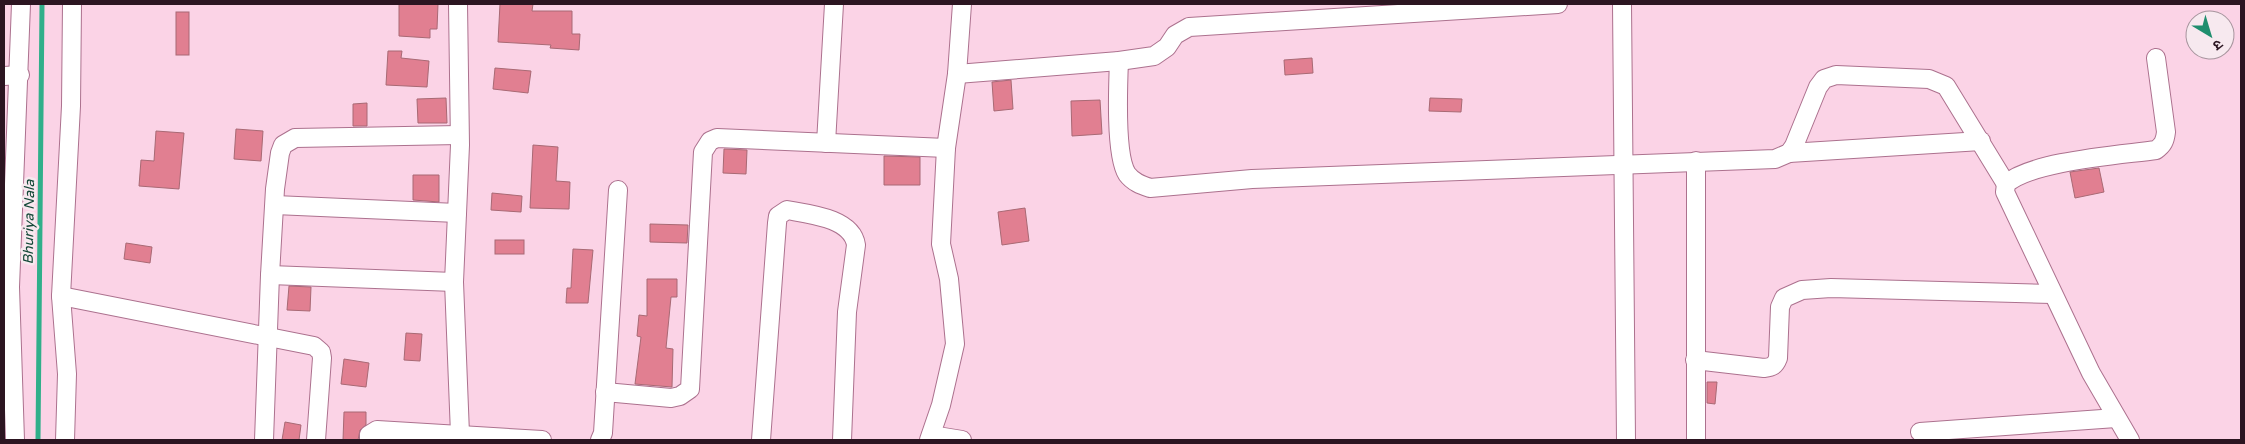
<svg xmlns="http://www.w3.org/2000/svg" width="2245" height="444" font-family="'Varela Round','Noto Sans Devanagari',sans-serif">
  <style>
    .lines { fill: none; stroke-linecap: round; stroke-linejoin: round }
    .stream { stroke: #30af8a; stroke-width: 5 }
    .building { fill: #e17f91; stroke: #a86974 }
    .minor-casing { stroke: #ac718e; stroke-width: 20 }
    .minor { stroke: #fff; stroke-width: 18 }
    .labels { text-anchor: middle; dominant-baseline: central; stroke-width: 5; stroke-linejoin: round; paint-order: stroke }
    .water-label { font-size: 14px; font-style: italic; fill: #154838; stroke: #f7e9ef }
  </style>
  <rect width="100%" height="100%" fill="#fbd3e6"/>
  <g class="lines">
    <path class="stream" d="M 38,440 L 42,4"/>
  </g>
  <g class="building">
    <path d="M 399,4 L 438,4 L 437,29 L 430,29 L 430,38 L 399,36 Z"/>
    <path d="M 500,4 L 533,4 L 532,11 L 572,11 L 572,34 L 580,34 L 579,50 L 550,48 L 551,45 L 498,42 Z"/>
    <rect x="176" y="12" width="13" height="43"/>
    <path d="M 388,51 L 402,51 L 401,58 L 429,61 L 427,87 L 386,85 Z"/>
    <path d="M 1312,58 L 1313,73 L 1285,75 L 1284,60 Z"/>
    <path d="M 495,68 L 531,71 L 528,93 L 493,89 Z"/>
    <path d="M 1011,80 L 1013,109 L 994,111 L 992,82 Z"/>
    <path d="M 446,98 L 447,123 L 418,123 L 417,99 Z"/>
    <path d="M 1430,98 L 1462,99 L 1461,112 L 1429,111 Z"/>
    <path d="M 1100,100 L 1102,134 L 1072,136 L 1071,101 Z"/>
    <path d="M 367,103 L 367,126 L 353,126 L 353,104 Z"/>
    <path d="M 236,129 L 263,131 L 261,161 L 234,159 Z"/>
    <path d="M 156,131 L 184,133 L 179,189 L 139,186 L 141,160 L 154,161 Z"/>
    <path d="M 533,145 L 558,147 L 556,181 L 570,182 L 569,209 L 530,208 Z"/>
    <path d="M 724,149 L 747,150 L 746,174 L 723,173 Z"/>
    <path d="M 884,156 L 920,157 L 920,185 L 884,185 Z"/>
    <path d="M 2099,168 L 2104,192 L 2075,198 L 2070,172 Z"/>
    <path d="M 413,175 L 439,175 L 439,202 L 413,200 Z"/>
    <path d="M 492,193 L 522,196 L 521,212 L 491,210 Z"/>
    <path d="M 1025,208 L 1029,241 L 1002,245 L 998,212 Z"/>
    <path d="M 650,224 L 688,225 L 687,243 L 650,242 Z"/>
    <rect x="495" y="240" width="29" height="14"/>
    <path d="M 126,243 L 152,247 L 150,263 L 124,259 Z"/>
    <path d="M 573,249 L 593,250 L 588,303 L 566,303 L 567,288 L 571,288 Z"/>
    <path d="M 647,279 L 677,279 L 677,297 L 671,297 L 666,348 L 673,349 L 672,387 L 635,384 L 641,337 L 637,336 L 639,315 L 647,316 Z"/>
    <path d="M 289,286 L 311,287 L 310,311 L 287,310 Z"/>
    <path d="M 406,333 L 422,334 L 420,361 L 404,360 Z"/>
    <path d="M 344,359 L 369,363 L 366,387 L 341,384 Z"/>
    <path d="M 1707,382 L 1717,382 L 1715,404 L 1707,403 Z"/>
    <path d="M 344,412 L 366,412 L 366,425 L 360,430 L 358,440 L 343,440 Z"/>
    <path d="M 285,422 L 301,425 L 299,440 L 282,440 Z"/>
  </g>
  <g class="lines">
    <defs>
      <g id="minor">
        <path d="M 458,4 L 460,145 L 454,282 L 460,434"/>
        <path d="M 1622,4 L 1626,440"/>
        <path d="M 1119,61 C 1118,85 1115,155 1127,174 C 1133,182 1141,185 1150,188 L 1252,179 L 1775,159 L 1789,153 L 1794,146 L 1818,87 L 1824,79 L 1836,75 L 1929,79 L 1946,86 L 2006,184"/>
        <path d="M 957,74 L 1119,61 L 1154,56 L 1167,47 L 1175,35 L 1189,27 L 1558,4"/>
        <path d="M 4,76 L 20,75"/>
        <path d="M 826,143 L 834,4"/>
        <path d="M 1789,153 L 1981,141"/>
        <path d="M 1696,161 L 1696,440"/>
        <path d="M 275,205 L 457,213"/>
        <path d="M 270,275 L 454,282"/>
        <path d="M 61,296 L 314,346 L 321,352 L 322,358 L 316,440"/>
        <path d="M 1695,360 L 1764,368 C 1772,367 1775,366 1778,358 L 1780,307 L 1784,298 L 1802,290 L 1831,288 L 2052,294"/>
        <path d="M 605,392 L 671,398 L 680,396 L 690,389 L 703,152 L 710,141 L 717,138 L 946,148"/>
        <path d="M 1920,432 L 2116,418"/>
        <path d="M 931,435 L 962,440"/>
        <path d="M 15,440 L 10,287 L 21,4"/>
        <path d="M 65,440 L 67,374 L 61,296 L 71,106 L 72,4"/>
        <path d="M 264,440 L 270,275 L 275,189 L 280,153 L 283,145 L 295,138 L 459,135"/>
        <path d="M 369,440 L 369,435 L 377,430 L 542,440"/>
        <path d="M 600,440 L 603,433 L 618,190"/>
        <path d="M 761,440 L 777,223 L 778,216 L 787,210 C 809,214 852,218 856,245 L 847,312 L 842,440"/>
        <path d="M 929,440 L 941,405 L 955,344 L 949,279 L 941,244 L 946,148 L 957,74 L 962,4"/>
        <path d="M 2130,440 L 2091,373 L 2005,192 L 2006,184 C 2031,161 2121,155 2156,150 C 2163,145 2165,141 2166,132 L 2156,58"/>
      </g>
    </defs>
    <use href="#minor" class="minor-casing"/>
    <use href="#minor" class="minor"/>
  </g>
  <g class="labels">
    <g class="water-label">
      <text transform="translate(29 222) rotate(-89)">Bhuriya Nala</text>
    </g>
  </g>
  <rect width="2245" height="444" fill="none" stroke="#2c1521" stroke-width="10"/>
  <g transform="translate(2210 35) rotate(142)"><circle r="24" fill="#f7e9ef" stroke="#a6949d"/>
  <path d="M0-4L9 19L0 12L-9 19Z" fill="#1f8e6e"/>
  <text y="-8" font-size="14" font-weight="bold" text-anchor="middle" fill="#2c1521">उ</text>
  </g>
</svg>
